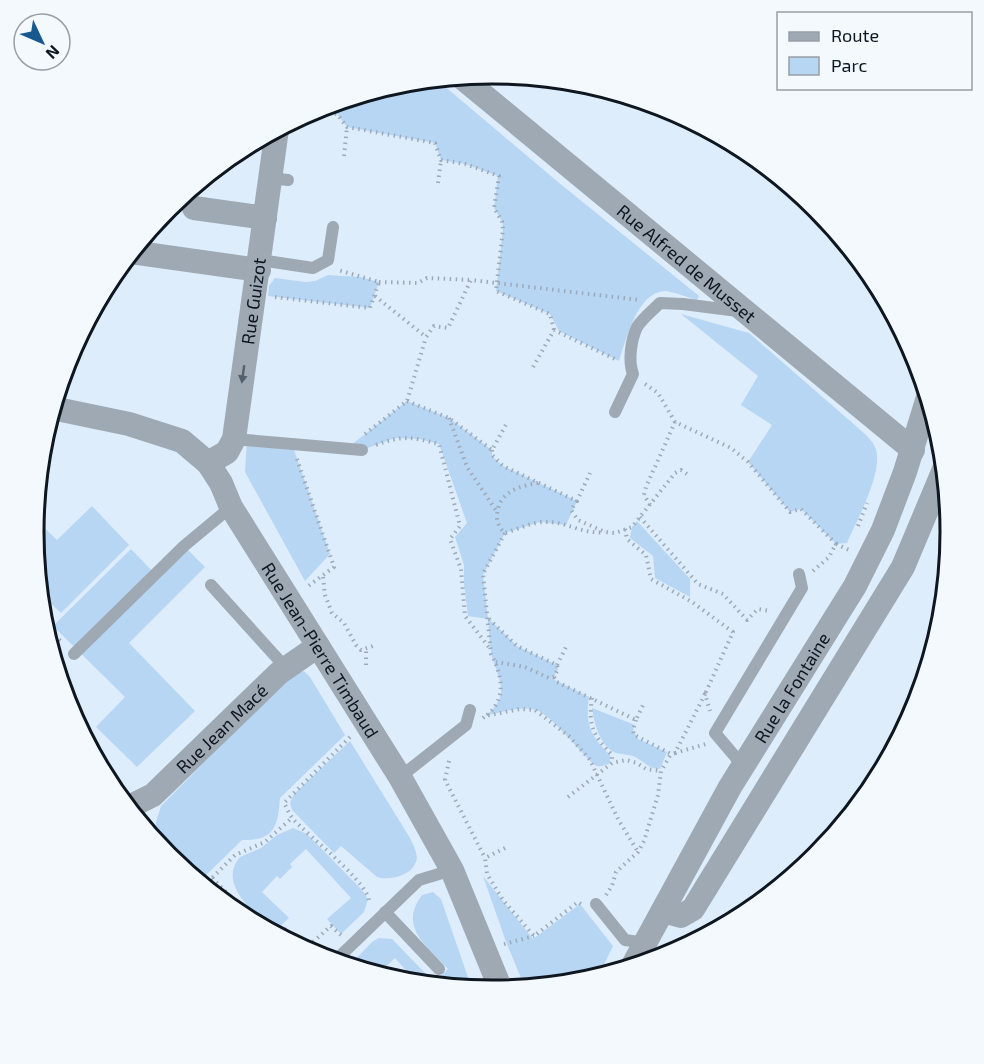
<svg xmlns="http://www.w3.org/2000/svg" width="984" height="1064" font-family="'Exo 2',sans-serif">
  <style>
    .green { fill: #b7d6f3 }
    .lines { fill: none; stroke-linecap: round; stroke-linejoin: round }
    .path { stroke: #9da9b7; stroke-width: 4; stroke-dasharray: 1.5 4.5; stroke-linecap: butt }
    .lane { stroke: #9ea9b3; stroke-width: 12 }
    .street { stroke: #9ea9b3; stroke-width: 24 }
    .oneway { fill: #566069 }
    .labels { text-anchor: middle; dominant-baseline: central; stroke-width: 6; stroke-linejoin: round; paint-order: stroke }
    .street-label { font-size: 18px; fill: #0e161f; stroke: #f4f9fe }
    .rim { fill: none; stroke: #0e161f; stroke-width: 3 }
  </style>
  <rect width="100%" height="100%" fill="#deedfc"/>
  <g class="green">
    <path d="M 436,79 L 558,182 L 699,296 L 697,300 C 689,298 672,291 664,291 C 637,293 626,340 619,361 L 559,331 L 550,314 L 496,291 L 503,229 L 502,221 L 494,208 L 498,176 L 465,164 L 441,160 L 435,143 L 347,127 L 337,114 L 311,111 L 403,82 Z"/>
    <path d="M 328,275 L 360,277 L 379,282 L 370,308 L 268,296 L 269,286 L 275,278 L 306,282 L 315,281 Z"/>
    <path d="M 681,314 L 749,333 L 865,434 C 868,437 872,441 874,445 C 887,467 856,521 847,543 L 836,544 L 801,509 L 790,512 L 748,462 L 772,425 L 741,405 L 758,376 Z"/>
    <path d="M 407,401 L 449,418 L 492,450 L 492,456 L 503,466 L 577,501 L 566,525 L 540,522 L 505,533 L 483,575 L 488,618 L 517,646 L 557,665 L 558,669 L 554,677 L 551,678 L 589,697 C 585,724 590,736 610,755 L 610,763 C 606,765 601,767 597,766 C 590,765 554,716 536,710 C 521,705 500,713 485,716 C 514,694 496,677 491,652 C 489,641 489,630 488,619 L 468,616 L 464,584 L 464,565 L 455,537 L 467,523 L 439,444 L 419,439 L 395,438 L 362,450 L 346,449 Z"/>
    <path d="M 247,440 L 292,444 L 330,554 L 305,581 L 245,472 Z"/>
    <path d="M 92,506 L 129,545 L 61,613 L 39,592 L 33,532 L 34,518 L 57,540 Z"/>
    <path d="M 637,521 L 690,579 L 690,597 L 655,578 L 653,556 L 630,538 L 632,527 Z"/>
    <path d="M 184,546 L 205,567 L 129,643 L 195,711 L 137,767 L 96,727 L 125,697 L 53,626 L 131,549 L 155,574 Z"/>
    <path d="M 304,671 L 310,677 L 345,735 L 280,798 C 278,827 274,841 242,840 L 199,882 L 167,856 L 154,840 L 156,822 L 161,806 L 291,675 Z"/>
    <path d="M 592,708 L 635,725 L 633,730 L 638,739 L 667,752 L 660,769 C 649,769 645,762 635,757 C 630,754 622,755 616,753 C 600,746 594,723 592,708 Z"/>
    <path d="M 350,741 L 410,838 C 413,845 419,855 416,862 C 411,876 389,881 377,877 L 341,846 L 334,853 L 292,810 L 290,803 L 294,794 Z"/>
    <path d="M 293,828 L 307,834 L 362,890 L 368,899 L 364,912 L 341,934 L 327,919 L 351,898 L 306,849 L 290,864 L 292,867 L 280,879 L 277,876 L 262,892 L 289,918 L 273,933 L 250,921 L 256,915 C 241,899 222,879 240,857 L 261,848 L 277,835 Z"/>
    <path d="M 483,876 L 533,939 L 580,904 L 613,946 L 598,977 L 581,982 L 525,988 L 505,939 Z"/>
    <path d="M 433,892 L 441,899 L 472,989 L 435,985 L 433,984 L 448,969 C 427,946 398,927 422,895 Z"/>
    <path d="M 285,926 L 303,946 L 301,948 L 276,935 Z"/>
    <path d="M 379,938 L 392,939 L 427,975 L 418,984 L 395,958 L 379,973 L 381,976 L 349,966 L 372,942 Z"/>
    <path d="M 311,943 L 329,960 L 304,950 Z"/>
  </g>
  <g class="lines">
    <g class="path">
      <path d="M 311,111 L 337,114 L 347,127 L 435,143 L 441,160 L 465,164 L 499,176 L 494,208 L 502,221 L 503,229 L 496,291 L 550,314 L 554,330"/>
      <path d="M 344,156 L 347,127"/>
      <path d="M 438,183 L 441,160"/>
      <path d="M 379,282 L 418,283 L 427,278 L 471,280"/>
      <path d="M 375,296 L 426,337 L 434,326 L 448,328 L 471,280 L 640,300"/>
      <path d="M 275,297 L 370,308 L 379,282 L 338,270"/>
      <path d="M 533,367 L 554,330 L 615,359"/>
      <path d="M 645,384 L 658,393 L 675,422 L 731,448 L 748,462 L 790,512 L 801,509 L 836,544 L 829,557 L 813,571"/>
      <path d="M 407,401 L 449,418 L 492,450 L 508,421"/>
      <path d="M 449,418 L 467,467 L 497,512"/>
      <path d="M 365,434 L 407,401 L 426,337"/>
      <path d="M 376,445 C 402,435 413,437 439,444 L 460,526 L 450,539 L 461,569 L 465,616 L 491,650"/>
      <path d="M 492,450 L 492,455 L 503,466 L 577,501 L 590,473"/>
      <path d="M 297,459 L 334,567 L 307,587"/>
      <path d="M 538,483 C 519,486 498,492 497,516 C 497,523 500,529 505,533 C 518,529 534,521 548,522 C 567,522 585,535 605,532"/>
      <path d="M 577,501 L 571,510 L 578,520 L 605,532 L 615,533 L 632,527 L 675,473 L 681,470 L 687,474"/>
      <path d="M 650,505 L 644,495 L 646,487 L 675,422"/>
      <path d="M 640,517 L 698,584 L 723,594 L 747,620 L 758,609 L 770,611"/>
      <path d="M 858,526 L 867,503"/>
      <path d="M 625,529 L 627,539 L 646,555 L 651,579 L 692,602 L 733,632 L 705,694"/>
      <path d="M 836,544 L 849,550"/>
      <path d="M 323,577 L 325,595 L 332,613 L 344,623 L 356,645 L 361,650 L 373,646"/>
      <path d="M 489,619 L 517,646 L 557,665 L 558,669 L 554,677 L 549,678 L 525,667 L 496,662"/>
      <path d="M 42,623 L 63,643"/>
      <path d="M 366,665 L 366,648"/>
      <path d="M 557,665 L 567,645"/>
      <path d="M 554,677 L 557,682 L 636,720 L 643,705"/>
      <path d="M 592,698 C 588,726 593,735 612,755 L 612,763"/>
      <path d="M 487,715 C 507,699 502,674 491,654 L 483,574 L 505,533"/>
      <path d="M 483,718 L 485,716 L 520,709 L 535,710 L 570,737 L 590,760 L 618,819 L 638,852"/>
      <path d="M 636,720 L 633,730 L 634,735 L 671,754 L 675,753 L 705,694 L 710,711"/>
      <path d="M 350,737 L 284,803 C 287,808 289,814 293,819 C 307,835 373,885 369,904"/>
      <path d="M 675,753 L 706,744"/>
      <path d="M 449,761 L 445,780 L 485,858"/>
      <path d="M 568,797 L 612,763 L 626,760 L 637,763 L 646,769 L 661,771"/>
      <path d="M 150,836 L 152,819"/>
      <path d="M 505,848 L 485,858 L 487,874 L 503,900 L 534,936 L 578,902 L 582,905"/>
      <path d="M 212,878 L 252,918"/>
      <path d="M 204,886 L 235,855 L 265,842 L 292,818"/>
      <path d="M 606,895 L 612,886 L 616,872 L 638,852 L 644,841 L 658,795 L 661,771 L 671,754"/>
      <path d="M 504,944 L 534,936"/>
      <path d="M 304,950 L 331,926 L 342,936"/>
    </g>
    <g class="lane">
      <path d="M 270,178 L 288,180"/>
      <path d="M 260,260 L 313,268 L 328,260 L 333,227"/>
      <path d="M 615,412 L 633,374 C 628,361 631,340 637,327 C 642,319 653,310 660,303 L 683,304 L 738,311"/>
      <path d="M 234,439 L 362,450"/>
      <path d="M 211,585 L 286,668"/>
      <path d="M 74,654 L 184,546 L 231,507"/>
      <path d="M 743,766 L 715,733 L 802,588 L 799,574"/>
      <path d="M 400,777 L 466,725 L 470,710"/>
      <path d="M 596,904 L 625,940 L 646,943"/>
      <path d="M 385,912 L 439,969"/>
      <path d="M 338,958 L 419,880 L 452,870"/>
    </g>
    <g class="street">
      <path id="s1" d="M 460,76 L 913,450"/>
      <path d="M 194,208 L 265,218"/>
      <path d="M 131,252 L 259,270"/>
      <path id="s2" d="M 52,408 L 129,424 L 182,441 L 208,463 L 221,483 L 231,507 L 400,777 L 452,870 L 501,990"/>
      <path id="s3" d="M 208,463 L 227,452 L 234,439 L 277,129"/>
      <path id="s4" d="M 125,805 L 133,805 L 153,795 L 279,673 L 318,646"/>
      <path d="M 663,911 L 681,916 L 693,909 L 903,567 L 945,467"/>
      <path id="s5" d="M 632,967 L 730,787 L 855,586 L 883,530 L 905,472 L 928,397"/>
    </g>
  </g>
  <defs><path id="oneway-solid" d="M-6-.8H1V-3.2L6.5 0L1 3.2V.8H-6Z" transform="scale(1.5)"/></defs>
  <use class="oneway" href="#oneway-solid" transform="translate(243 374) rotate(98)"/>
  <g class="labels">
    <g class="street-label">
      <text stroke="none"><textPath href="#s1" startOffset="294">Rue Alfred de Musset</textPath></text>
      <text stroke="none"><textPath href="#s3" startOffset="176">Rue Guizot</textPath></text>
      <text stroke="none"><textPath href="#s2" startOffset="387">Rue Jean-Pierre Timbaud</textPath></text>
      <text stroke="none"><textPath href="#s5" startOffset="322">Rue la Fontaine</textPath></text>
      <text stroke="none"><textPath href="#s4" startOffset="126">Rue Jean Macé</textPath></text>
    </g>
  </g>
  <path d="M0 0H984V1064H0ZM44 532a448 448 0 1 1 896 0a448 448 0 1 1-896 0Z" fill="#f4f9fe" fill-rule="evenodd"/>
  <path class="rim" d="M44 532a448 448 0 1 1 896 0a448 448 0 1 1-896 0Z"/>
  <rect x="777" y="12" width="195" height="78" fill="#f4f9fe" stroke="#989ea5" stroke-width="1.5"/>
  <rect x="789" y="32" width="30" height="9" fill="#9ea9b3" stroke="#989ea5" stroke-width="1.5"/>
  <text x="831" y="42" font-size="18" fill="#0e161f">Route</text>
  <rect x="789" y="57" width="30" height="18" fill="#b7d6f3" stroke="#989ea5" stroke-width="1.5"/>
  <text x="831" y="72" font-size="18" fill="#0e161f">Parc</text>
  <g transform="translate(42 42) rotate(134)"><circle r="28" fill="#f4f9fe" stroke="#989ea5" stroke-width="1.5"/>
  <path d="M0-4.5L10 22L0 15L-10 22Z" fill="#17598e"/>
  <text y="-9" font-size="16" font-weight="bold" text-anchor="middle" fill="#0e161f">N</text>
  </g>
</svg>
